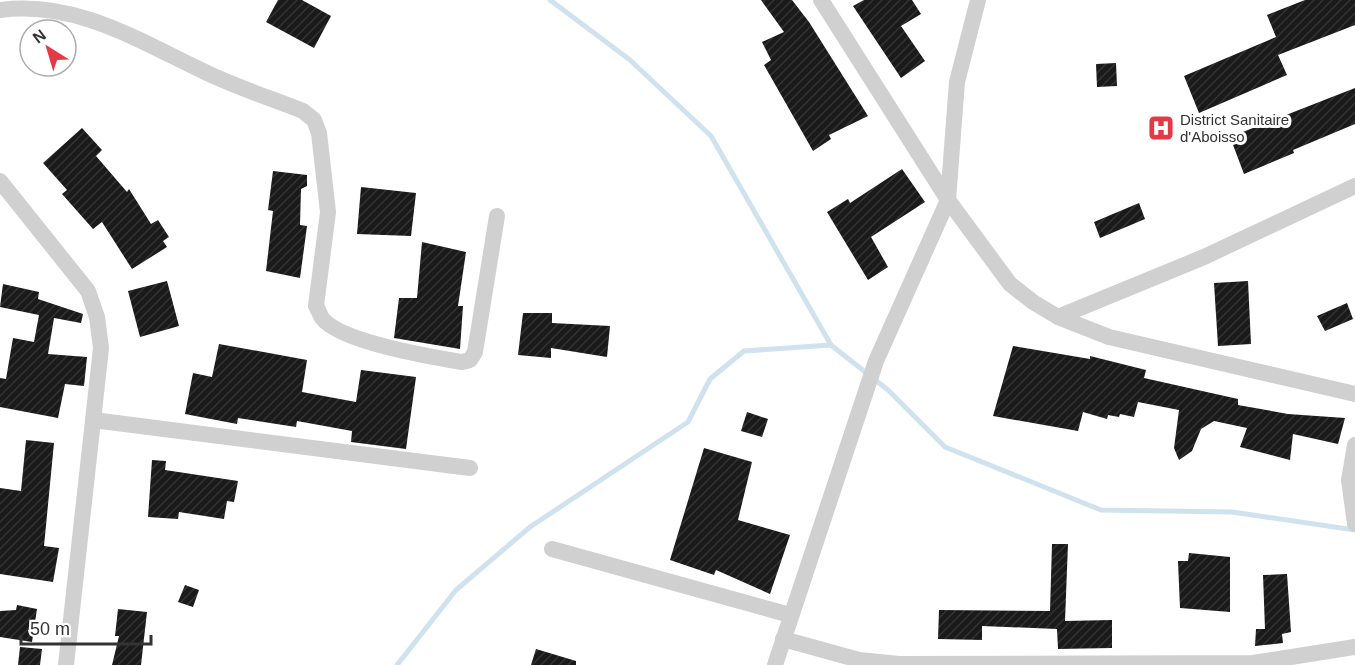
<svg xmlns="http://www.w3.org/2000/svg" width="1355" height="665" font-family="Helvetica,sans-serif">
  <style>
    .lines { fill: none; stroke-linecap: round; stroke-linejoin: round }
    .stream { stroke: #cfe2ee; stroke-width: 5 }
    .building { fill: url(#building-hatch) }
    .minor { stroke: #d0d0d0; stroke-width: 16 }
    .labels { text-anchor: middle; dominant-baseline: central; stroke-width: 6; stroke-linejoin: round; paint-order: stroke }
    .poi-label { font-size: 15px; fill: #333; stroke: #fff; text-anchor: start }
  </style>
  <defs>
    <pattern id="building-hatch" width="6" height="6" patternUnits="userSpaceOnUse" patternTransform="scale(1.5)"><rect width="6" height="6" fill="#1a1a1a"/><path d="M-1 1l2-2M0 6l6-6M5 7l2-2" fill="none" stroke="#333"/></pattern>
  </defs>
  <rect width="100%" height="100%" fill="#fff"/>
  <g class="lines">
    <g class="stream">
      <path d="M 550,0 L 630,60 L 711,136 L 831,345 L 888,390 L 945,447 L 1101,510 L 1232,512 L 1355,530"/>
      <path d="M 397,665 L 456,590 L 530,527 L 688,422 L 710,379 L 744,351 L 831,345"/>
    </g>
  </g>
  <g class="building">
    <path d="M 278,0 L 302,0 L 331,16 L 314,48 L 266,22 Z"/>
    <path d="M 761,0 L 792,0 L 809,22 L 868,116 L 829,135 L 831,139 L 813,151 L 764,65 L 771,60 L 762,42 L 784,32 Z"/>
    <path d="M 864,0 L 912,0 L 921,14 L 901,26 L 925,61 L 901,78 L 853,6 Z"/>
    <path d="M 1305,0 L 1355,0 L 1355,25 L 1278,55 L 1287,75 L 1199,113 L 1184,76 L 1276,37 L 1267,15 Z"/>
    <path d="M 1116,63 L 1117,86 L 1097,87 L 1096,64 Z"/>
    <path d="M 1355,88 L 1355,124 L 1293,150 L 1294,153 L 1244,174 L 1230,137 Z"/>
    <path d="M 82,128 L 102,150 L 96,156 L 127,192 L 129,189 L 151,224 L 158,220 L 169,237 L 163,241 L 167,247 L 132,269 L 102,222 L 93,229 L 62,194 L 67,190 L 43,163 Z"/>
    <path d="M 902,169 L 925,202 L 871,237 L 888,267 L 868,280 L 827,212 L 848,199 L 850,203 Z"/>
    <path d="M 273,171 L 307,175 L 307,186 L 301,189 L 300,225 L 307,226 L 300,278 L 266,271 L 273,211 L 268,210 Z"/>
    <path d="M 361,187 L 416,193 L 411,236 L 357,234 Z"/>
    <path d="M 1139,203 L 1145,219 L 1100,238 L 1094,222 Z"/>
    <path d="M 422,242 L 466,252 L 458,306 L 463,306 L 460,349 L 394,338 L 399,298 L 417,298 Z"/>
    <path d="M 167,281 L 179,326 L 140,337 L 128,291 Z"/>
    <path d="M 1248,281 L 1251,344 L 1218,346 L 1214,283 Z"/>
    <path d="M 3,284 L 39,292 L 38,299 L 83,314 L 81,323 L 54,318 L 48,354 L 87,357 L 84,386 L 65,384 L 58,418 L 0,407 L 0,378 L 6,379 L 13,338 L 34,342 L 39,315 L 0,307 Z"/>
    <path d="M 1347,303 L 1353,319 L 1325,331 L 1317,316 Z"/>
    <path d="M 523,313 L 552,313 L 552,323 L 610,326 L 607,357 L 551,348 L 551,358 L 518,355 Z"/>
    <path d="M 219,344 L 307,360 L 302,392 L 356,402 L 361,370 L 416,377 L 406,449 L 351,442 L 352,431 L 297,421 L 296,427 L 238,418 L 237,424 L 185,414 L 193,373 L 212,377 Z"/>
    <path d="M 1013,346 L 1090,359 L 1090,356 L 1146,370 L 1144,378 L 1238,399 L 1238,405 L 1288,414 L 1345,418 L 1338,444 L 1293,434 L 1290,460 L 1240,447 L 1247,428 L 1214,421 L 1201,429 L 1192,451 L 1179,460 L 1174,448 L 1179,410 L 1138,402 L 1134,417 L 1120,414 L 1119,417 L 1108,415 L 1107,419 L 1083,412 L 1078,431 L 993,416 Z"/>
    <path d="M 747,412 L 768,419 L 762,437 L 741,431 Z"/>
    <path d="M 26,440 L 54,443 L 44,546 L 59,548 L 53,582 L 0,574 L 0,488 L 21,491 Z"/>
    <path d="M 704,448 L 752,462 L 738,520 L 790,535 L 770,594 L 716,570 L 714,575 L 670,560 Z"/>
    <path d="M 152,460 L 166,461 L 165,470 L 238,481 L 234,502 L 227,501 L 224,519 L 179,512 L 178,519 L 148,517 Z"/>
    <path d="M 1052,544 L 1068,544 L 1065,621 L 1112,620 L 1112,648 L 1058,649 L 1057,629 L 982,626 L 982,640 L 938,639 L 939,610 L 1050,611 Z"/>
    <path d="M 1189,553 L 1230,557 L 1230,612 L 1180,608 L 1178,561 L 1188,561 Z"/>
    <path d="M 1287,574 L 1291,632 L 1282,634 L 1283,643 L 1255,646 L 1256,629 L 1265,629 L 1263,575 Z"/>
    <path d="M 185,585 L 199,590 L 193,607 L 178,602 Z"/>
    <path d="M 17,605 L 37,609 L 32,642 L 0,637 L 0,611 L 16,610 Z"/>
    <path d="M 118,609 L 147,612 L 141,665 L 112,665 L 119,636 L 115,636 Z"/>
    <path d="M 20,647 L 42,649 L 40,665 L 18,665 Z"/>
    <path d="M 536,649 L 576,661 L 576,665 L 531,665 Z"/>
  </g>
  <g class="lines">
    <g class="minor">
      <path d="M 821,0 L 948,200 L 1010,284 L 1033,302 L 1058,317 L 1109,337 L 1355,394"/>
      <path d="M 0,10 C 76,0 139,41 205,72 C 236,87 270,98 303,111 L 314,120 L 319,133 L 328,212 L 316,306 C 318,309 320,315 322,318 C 340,342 432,357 462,362 L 470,360 L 475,352 L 497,216"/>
      <path d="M 0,181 L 88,291 L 97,317 L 101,348 L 66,665"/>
      <path d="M 1058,317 L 1204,257 L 1355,186"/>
      <path d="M 93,420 L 470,468"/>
      <path d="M 1355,445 L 1349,480 L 1355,524"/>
      <path d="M 552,549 L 790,615"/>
      <path d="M 783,639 L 859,660 L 899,664 L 1253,663 L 1355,647"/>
      <path d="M 775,665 L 876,361 L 948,200 L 957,82 L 978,0"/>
    </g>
  </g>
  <defs>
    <symbol id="hospital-square" viewBox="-11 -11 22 22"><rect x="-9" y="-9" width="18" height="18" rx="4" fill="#e63946" stroke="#fff"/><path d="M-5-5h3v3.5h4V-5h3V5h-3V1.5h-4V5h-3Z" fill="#fff"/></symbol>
  </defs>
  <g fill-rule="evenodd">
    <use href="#hospital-square" x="1146" y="113" width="30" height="30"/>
  </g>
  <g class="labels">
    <g class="poi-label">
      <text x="1180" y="119">District Sanitaire<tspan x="1180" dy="17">d'Aboisso</tspan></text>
    </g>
  </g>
  <g transform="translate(48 48) rotate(323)"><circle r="28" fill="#ffffff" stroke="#adadad" stroke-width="1.5"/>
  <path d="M0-4.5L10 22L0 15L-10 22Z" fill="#e63946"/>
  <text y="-9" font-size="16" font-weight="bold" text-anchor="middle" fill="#333333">N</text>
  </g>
  <path d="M21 635v9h130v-9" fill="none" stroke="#333333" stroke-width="3"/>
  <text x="30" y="635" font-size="18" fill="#333333" stroke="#ffffff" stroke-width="4.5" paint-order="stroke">50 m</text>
</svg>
